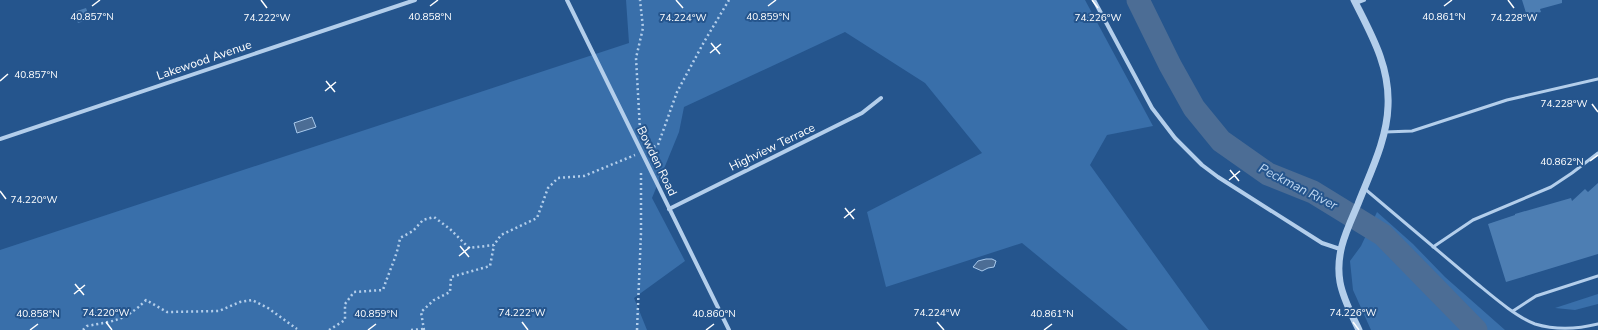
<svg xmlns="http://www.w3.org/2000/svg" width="1598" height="330" font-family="'Nunito Sans',sans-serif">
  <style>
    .green { fill: #396faa }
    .water { fill: #4c6d95; stroke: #a8c9ec }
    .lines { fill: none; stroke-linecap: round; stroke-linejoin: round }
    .river { stroke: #4c6d95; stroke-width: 23 }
    .building { fill: #4d7eb3 }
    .path { stroke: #b3ceeb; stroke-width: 2.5; stroke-dasharray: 2 3; stroke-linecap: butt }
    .service { stroke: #b3ceeb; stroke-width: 3 }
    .minor { stroke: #b3ceeb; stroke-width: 4 }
    .tertiary { stroke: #b3ceeb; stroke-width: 7 }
    .ticks { fill: none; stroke: #fff; stroke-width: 1.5 }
    .labels { text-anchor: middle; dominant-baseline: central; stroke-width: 4; stroke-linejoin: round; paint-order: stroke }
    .street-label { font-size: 12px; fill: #fff; stroke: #25558d }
    .water-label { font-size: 13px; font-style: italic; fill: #bfd8f2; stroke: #25558d }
    .ticks-label { font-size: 10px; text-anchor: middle; fill: #fff; stroke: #25558d; stroke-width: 4; stroke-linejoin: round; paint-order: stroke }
  </style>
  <rect width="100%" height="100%" fill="#25558d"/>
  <g class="green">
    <path d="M 626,0 L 1085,0 L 1153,126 L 1107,135 L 1090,165 L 1209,330 L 1128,330 L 1022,243 L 886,287 L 867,212 L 982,153 L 925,83 L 845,32 L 684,107 L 679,132 L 652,198 L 685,261 L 634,298 L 647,330 L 0,330 L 0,250 L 629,43 Z"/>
    <path d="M 1377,212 L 1413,244 L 1445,277 L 1505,330 L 1371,330 L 1353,290 L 1350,261 L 1361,246 Z"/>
    <path d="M 1598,294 L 1598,304 L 1575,310 L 1555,308 Z"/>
  </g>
  <g class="water">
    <path d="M 312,117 L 316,127 L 297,133 L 294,123 Z"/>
    <path d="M 986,259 L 992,259 L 996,261 L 994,267 L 988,268 L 982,271 L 973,267 L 978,261 Z"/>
  </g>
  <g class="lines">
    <path class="river" d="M 1138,0 L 1170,65 L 1194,108 L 1221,141 L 1268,174 L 1313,192 L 1383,235 L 1476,330"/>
  </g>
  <g class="building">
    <path d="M 1522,0 L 1562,0 L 1562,3 L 1540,9 L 1541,12 L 1527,16 Z"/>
    <path d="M 86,8 L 90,19 L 78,23 L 74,12 Z"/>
    <path d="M 1598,183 L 1598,254 L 1506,282 L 1488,224 L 1515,215 L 1515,214 L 1571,198 L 1572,201 L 1585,189 L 1588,192 Z"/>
  </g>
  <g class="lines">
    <g class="path">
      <path d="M 640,130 L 636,58 L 643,28 L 640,0"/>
      <path d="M 649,149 L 658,145 L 677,92 L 704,42 L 729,0"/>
      <path d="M 83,330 L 87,326 C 114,321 125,321 146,300 L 167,312 L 219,311 L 240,302 L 252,300 L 268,308 L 297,329"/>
      <path d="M 329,330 L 345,320 L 345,304 L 354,292 L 383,290 C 389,271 397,257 400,238 L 413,231 L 423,220 L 434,217 L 450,229 L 469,248 L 494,245 L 501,235 L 537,218 L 548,188 L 558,178 L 584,176 L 635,155"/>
      <path d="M 411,330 L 423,329"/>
      <path d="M 424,330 L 421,312 L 434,300 L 450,292 L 451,277 L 490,266 L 494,245"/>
      <path d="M 637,330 L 641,233 L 641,171"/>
    </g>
    <g class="service">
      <path d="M 1385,132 L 1412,131 L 1507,100 L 1598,79"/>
      <path d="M 1365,189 C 1402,220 1438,251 1475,282 C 1491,295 1516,317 1535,324 C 1555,330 1578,329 1598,324"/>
      <path d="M 1433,247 L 1473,220 L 1551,187 L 1572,173 L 1598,153"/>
      <path d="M 1513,311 L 1536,296 L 1598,276"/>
    </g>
    <g class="minor">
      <path d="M 567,0 L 729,330"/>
      <path d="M 1094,0 L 1152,108 L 1175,138 L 1202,165 L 1218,177 L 1322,243 L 1340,249"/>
      <path d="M 1356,3 L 1364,0"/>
      <path d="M 0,139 L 415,0"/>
      <path d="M 669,209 L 862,113 L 881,98"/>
    </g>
    <path class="tertiary" d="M 1354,0 C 1371,34 1390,66 1388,106 C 1387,140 1370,173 1358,204 C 1347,230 1335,253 1340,282 C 1343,299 1352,315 1359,330"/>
  </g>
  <path class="ticks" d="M 261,0 L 267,8M 676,0 L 683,8M 1092,0 L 1098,8M 1508,0 L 1514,8M 92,6 L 100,0M 430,6 L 438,0M 768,6 L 776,0M 1444,6 L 1452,0M 711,43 L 720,54M 710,53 L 721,44M 0,81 L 8,74M 326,81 L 335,92M 325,91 L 336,82M 1592,104 L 1598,112M 1590,161 L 1598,155M 1230,170 L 1239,181M 1229,180 L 1240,171M 0,191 L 6,199M 845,208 L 854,219M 844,218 L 855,209M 460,246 L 469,257M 459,256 L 470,247M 75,284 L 84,295M 74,294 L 85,285M 106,322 L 112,330M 522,322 L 528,330M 937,322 L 944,330M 1353,322 L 1359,330M 30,330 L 38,324M 368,330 L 376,324M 706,330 L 714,324M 1044,330 L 1052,324"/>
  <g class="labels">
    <g class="street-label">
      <text transform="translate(204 60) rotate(-19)">Lakewood Avenue</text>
      <text transform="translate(772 147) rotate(-26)">Highview Terrace</text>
      <text transform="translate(657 161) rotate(64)">Bowden Road</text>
    </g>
    <g class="water-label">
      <text transform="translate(1298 187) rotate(27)">Peckman River</text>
    </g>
  </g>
  <g class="ticks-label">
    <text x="430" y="20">40.858°N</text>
    <text x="768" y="20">40.859°N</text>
    <text x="92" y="20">40.857°N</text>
    <text x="1444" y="20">40.861°N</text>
    <text x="267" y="21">74.222°W</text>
    <text x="1098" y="21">74.226°W</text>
    <text x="1514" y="21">74.228°W</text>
    <text x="683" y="21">74.224°W</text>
    <text x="36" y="78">40.857°N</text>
    <text x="1564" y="107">74.228°W</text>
    <text x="1562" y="165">40.862°N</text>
    <text x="34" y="203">74.220°W</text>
    <text x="106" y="316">74.220°W</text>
    <text x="522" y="316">74.222°W</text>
    <text x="937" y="316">74.224°W</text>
    <text x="1353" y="316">74.226°W</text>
    <text x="38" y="317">40.858°N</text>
    <text x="376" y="317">40.859°N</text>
    <text x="714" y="317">40.860°N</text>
    <text x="1052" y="317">40.861°N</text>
  </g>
</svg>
